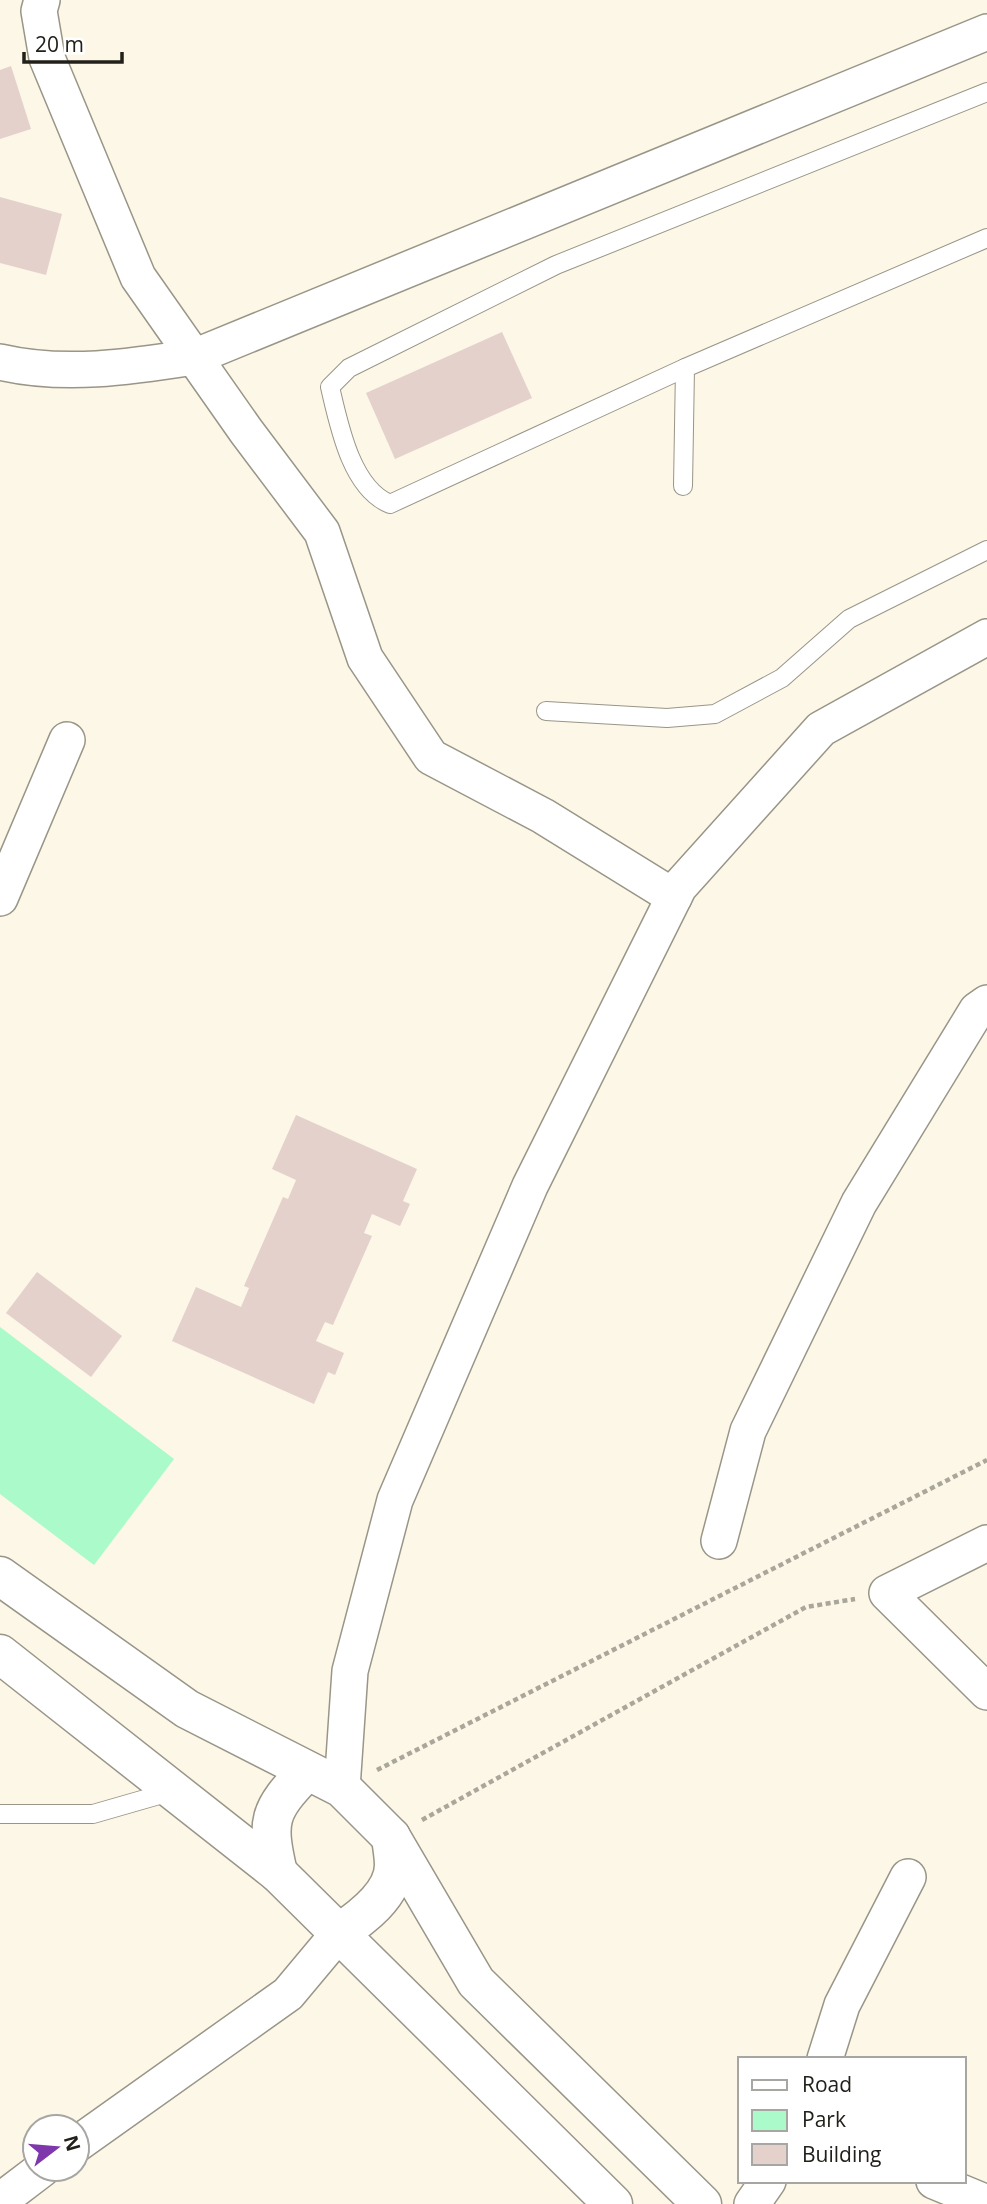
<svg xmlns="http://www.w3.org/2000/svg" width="987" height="2204" font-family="'Open Sans',sans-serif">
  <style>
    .green { fill: #abfaca }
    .building { fill: #e4d1cc }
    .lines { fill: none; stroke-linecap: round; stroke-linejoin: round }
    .service-casing { stroke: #999587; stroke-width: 20 }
    .minor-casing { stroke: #999587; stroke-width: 38 }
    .tertiary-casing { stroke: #999587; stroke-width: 41 }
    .path { stroke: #aaa69a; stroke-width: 4.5; stroke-dasharray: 5 3.5; stroke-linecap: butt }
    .service { stroke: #fff; stroke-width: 18 }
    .minor { stroke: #fff; stroke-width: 35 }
    .tertiary { stroke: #fff; stroke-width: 38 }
  </style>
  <rect width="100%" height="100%" fill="#fcf7e7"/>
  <path class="green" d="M 0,1327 L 174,1459 L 94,1565 L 0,1494 Z"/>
  <g class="building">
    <path d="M 11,66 L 31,129 L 0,139 L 0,70 Z"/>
    <path d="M 0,197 L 62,214 L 46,275 L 0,263 Z"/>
    <path d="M 502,332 L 532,398 L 395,459 L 366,393 Z"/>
    <path d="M 296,1115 L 417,1169 L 403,1201 L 410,1204 L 400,1226 L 372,1214 L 364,1233 L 372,1236 L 333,1325 L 325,1322 L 316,1341 L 344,1353 L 335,1375 L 328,1372 L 314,1404 L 172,1341 L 196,1287 L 241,1307 L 249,1288 L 244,1286 L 283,1197 L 288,1199 L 296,1180 L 272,1169 Z"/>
    <path d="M 37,1272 L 122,1336 L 91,1377 L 6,1313 Z"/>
  </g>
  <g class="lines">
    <defs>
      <g id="service">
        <path d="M 987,92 L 556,265 L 349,368 L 330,387 C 339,425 351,488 390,504 L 685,368 L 987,238"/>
        <path d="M 683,486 L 685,368"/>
        <path d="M 546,711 L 667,718 L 715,714 L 782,678 L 849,619 L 987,550"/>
        <path d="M 0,1814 L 93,1814 L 173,1791"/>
      </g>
      <g id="minor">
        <path d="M 42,0 L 39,11 L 47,58 L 138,277 L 246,431 L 322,532 L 365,658 L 431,757 L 543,816 L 674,897"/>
        <path d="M 0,362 C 64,377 130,367 194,357 L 987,32"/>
        <path d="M 0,898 L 67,740"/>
        <path d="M 719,1541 L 748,1431 L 859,1203 L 977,1010 L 987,1003"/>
        <path d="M 987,1543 L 887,1593 L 987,1692"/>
        <path d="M 342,1788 L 350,1671 L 395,1500 L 530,1186 L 679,887 L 821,729 L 987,637"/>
        <path d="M 825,2059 L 842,2005 L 908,1877"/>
        <path d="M 77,2144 L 288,1994 L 339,1933"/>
        <path d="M 934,2181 L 987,2203"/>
        <path d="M 0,2201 L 42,2169"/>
        <path d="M 752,2204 L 768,2181"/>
      </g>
      <g id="tertiary">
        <path d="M 0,1576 L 187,1709 L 342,1788 L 391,1837 L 476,1982 L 702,2204"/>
        <path d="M 0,1654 L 278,1873 L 613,2204"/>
        <path d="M 278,1873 C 266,1821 268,1811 306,1772"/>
        <path d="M 339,1933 C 360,1919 394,1895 394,1865 C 394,1856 392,1846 391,1837"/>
      </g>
    </defs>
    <use href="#service" class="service-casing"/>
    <use href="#minor" class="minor-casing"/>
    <use href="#tertiary" class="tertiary-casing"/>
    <g class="path">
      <path d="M 377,1770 L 987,1460"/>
      <path d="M 422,1820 L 806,1607 L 855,1599"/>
    </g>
    <use href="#service" class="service"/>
    <use href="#minor" class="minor"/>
    <use href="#tertiary" class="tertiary"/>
  </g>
  <rect x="738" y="2057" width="228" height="126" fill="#ffffff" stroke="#a7a6a3" stroke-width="2"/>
  <rect x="752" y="2080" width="35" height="10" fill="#ffffff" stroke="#a7a6a3" stroke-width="2"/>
  <text x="802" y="2092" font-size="21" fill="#22201a">Road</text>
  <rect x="752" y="2110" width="35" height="21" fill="#abfaca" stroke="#a7a6a3" stroke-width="2"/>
  <text x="802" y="2127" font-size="21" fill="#22201a">Park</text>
  <rect x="752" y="2144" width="35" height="21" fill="#e4d1cc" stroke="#a7a6a3" stroke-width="2"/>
  <text x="802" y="2162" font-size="21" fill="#22201a">Building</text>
  <g transform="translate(56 2148) rotate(74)"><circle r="33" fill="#ffffff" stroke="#a7a6a3" stroke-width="2"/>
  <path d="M0-5L12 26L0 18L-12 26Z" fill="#7f38ab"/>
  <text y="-10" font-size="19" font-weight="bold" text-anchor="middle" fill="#22201a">N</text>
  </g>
  <path d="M24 52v10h98v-10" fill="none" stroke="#22201a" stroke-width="3.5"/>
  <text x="35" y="52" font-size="21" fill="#22201a" stroke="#ffffff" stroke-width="5" paint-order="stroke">20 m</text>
</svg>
